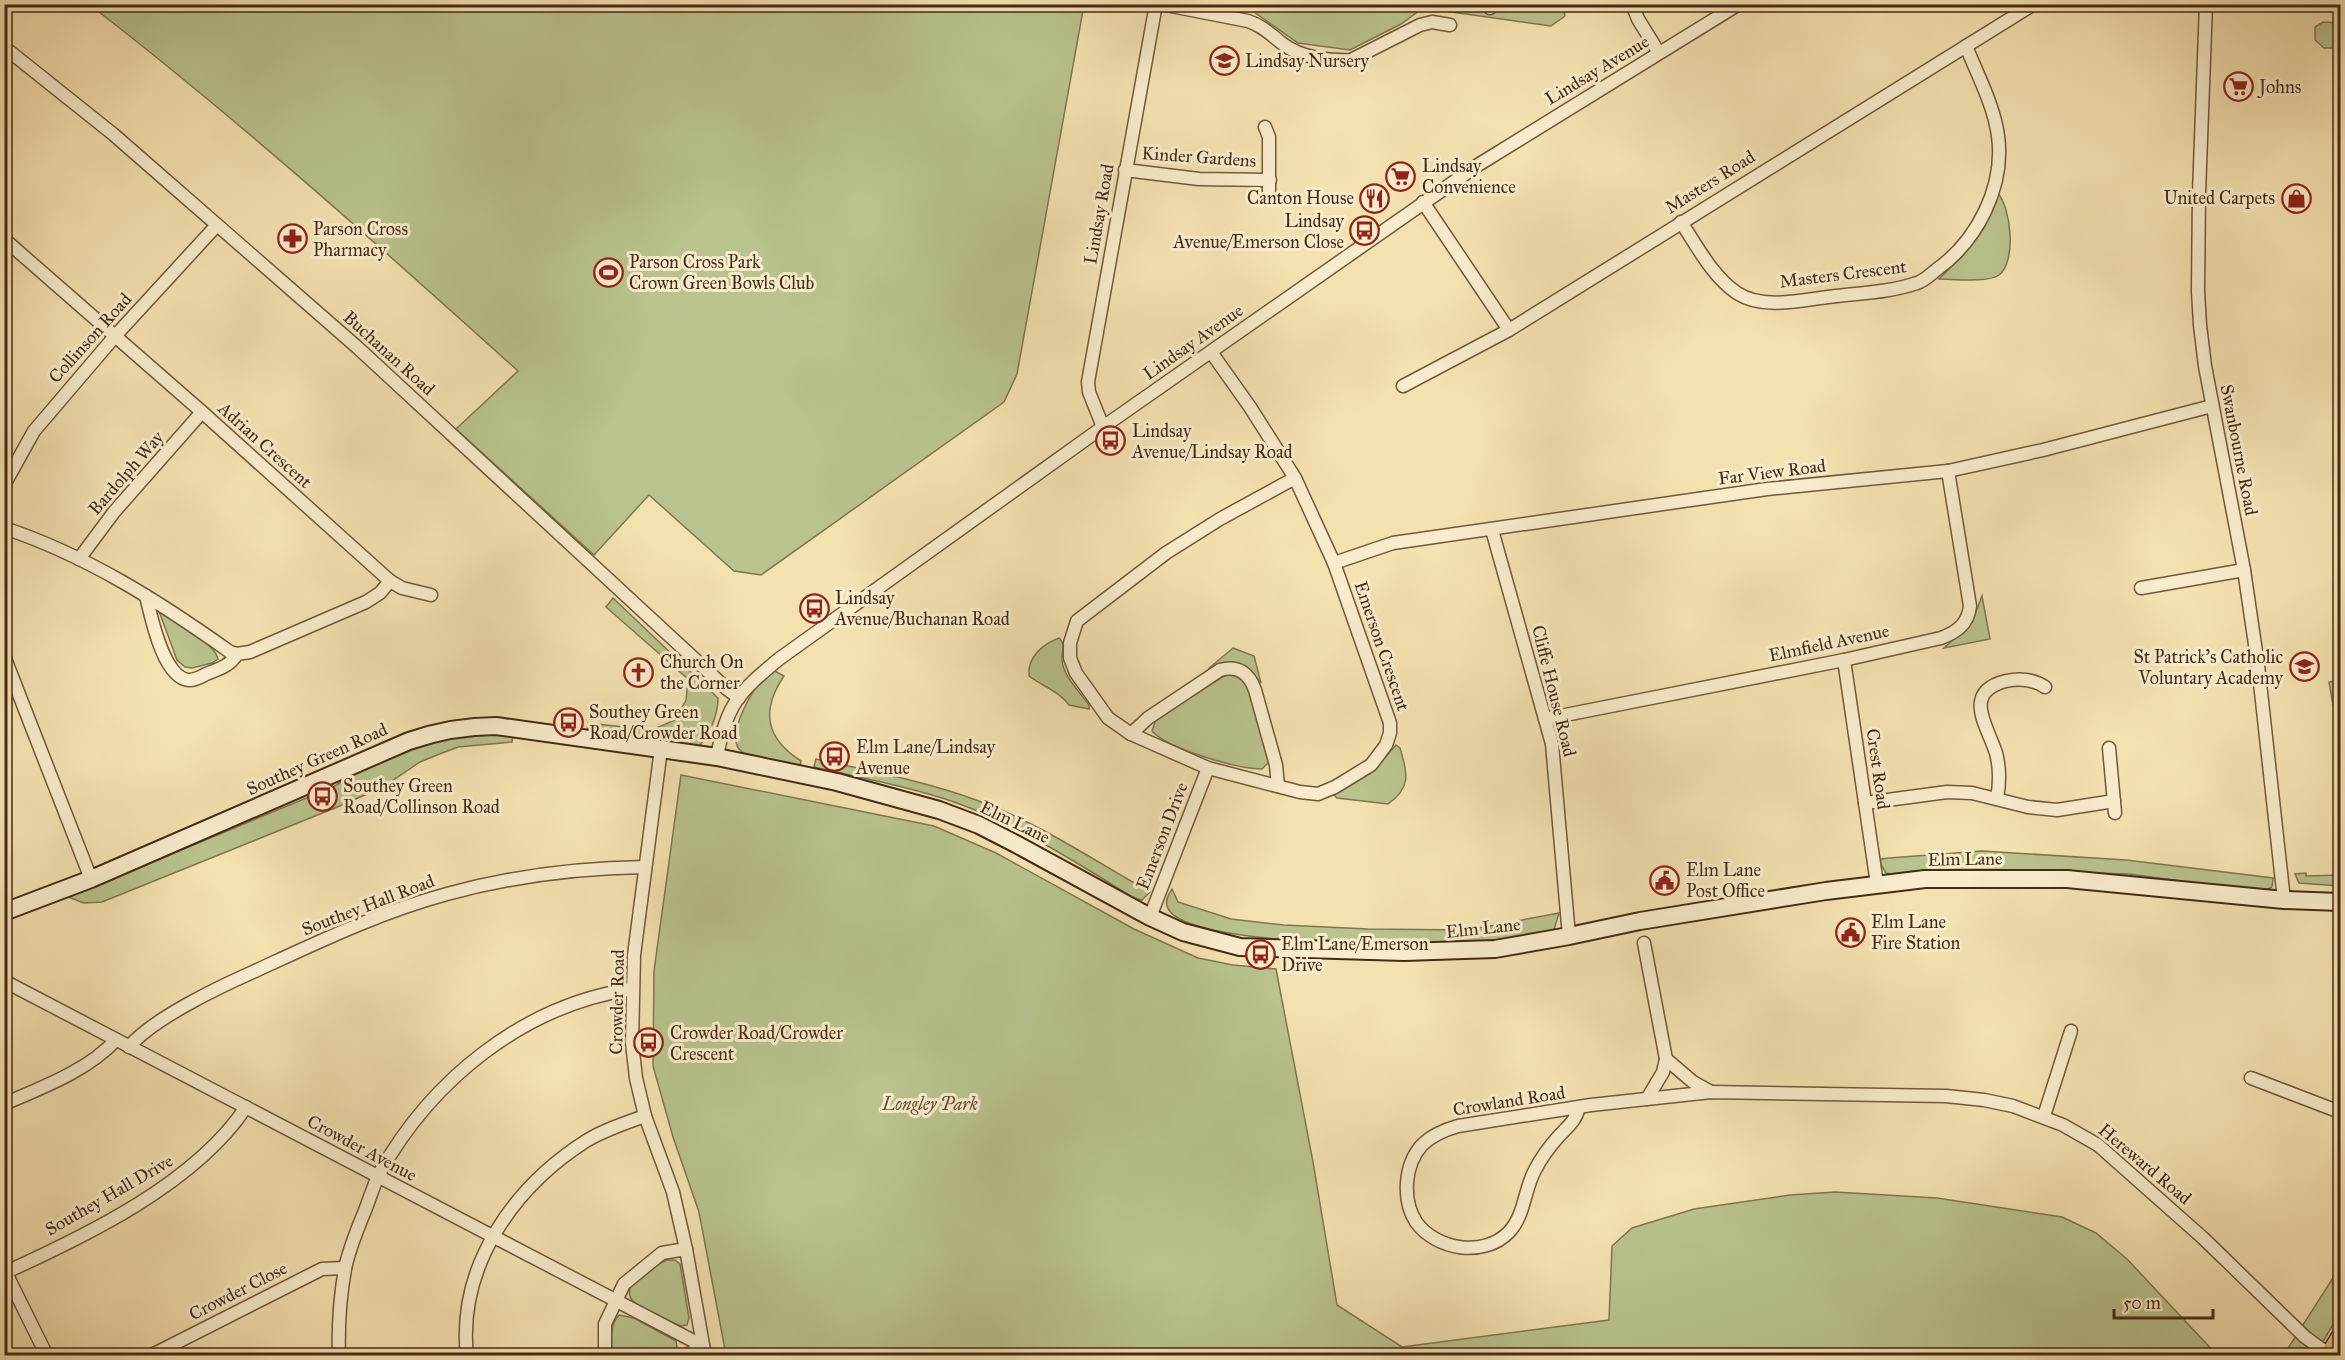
<svg xmlns="http://www.w3.org/2000/svg" width="2345" height="1360" font-family="'IM FELL Great Primer',serif">
  <style>
    .green { fill: #b9c38d; stroke: #807652; stroke-width: 1.5 }
    .lines { fill: none; stroke-linecap: round; stroke-linejoin: round }
    .street-casing { stroke: #72583c; stroke-width: 15 }
    .secondary-casing { stroke: #462a16; stroke-width: 20 }
    .primary-casing { stroke: #462a16; stroke-width: 21 }
    .street { stroke: #f8eccc; stroke-width: 12 }
    .secondary { stroke: #f8eccc; stroke-width: 16 }
    .primary { stroke: #eac078; stroke-width: 18 }
    .labels { text-anchor: middle; dominant-baseline: central; stroke-width: 6; stroke-linejoin: round; paint-order: stroke }
    .poi-label { font-size: 18px; fill: #462a16; stroke: #f8eccc; text-anchor: start }
    .street-label { font-size: 18px; fill: #462a16; stroke: #f8eccc }
    .park-label { font-size: 18px; font-style: italic; fill: #635034; stroke: #f8eccc }
  </style>
  <rect width="100%" height="100%" fill="#f4e1b0"/>
  <filter id="stains"><feTurbulence type="fractalNoise" baseFrequency=".00333" numOctaves="4"/><feColorMatrix values="0 0 0 0 .2 0 0 0 0 .09 0 0 0 0 .02 0 0 0 .5 -.17"/></filter>
  <radialGradient id="worn" r=".72"><stop offset=".6" stop-color="#630" stop-opacity="0"/><stop offset="1" stop-color="#630" stop-opacity=".3"/></radialGradient>
  <g class="green">
    <path d="M 1480,4 L 1480,7 L 1499,10 L 1500,5 L 1563,4 L 1565,16 L 1551,26 L 1423,8 L 1401,24 L 1350,50 L 1298,43 L 1251,10 L 1220,5 Z"/>
    <path d="M 90,5 L 1084,5 L 1017,374 L 1004,402 L 761,575 L 734,571 L 649,495 L 594,555 L 456,429 L 518,371 C 378,245 239,120 90,5 Z"/>
    <path d="M 2323,22 L 2340,23 L 2340,48 L 2324,48 L 2315,40 L 2315,27 Z"/>
    <path d="M 1997,192 C 2011,207 2017,261 1999,275 C 1988,283 1953,279 1939,279 L 1965,253 L 1984,228 Z"/>
    <path d="M 1982,596 L 1990,639 L 1944,648 L 1972,622 Z"/>
    <path d="M 613,598 L 718,698 C 718,719 707,738 693,754 L 586,737 L 588,723 L 652,730 L 675,720 L 686,700 L 688,679 L 606,607 Z"/>
    <path d="M 159,611 C 175,621 214,642 218,659 L 212,663 L 192,668 L 185,667 L 177,660 Z"/>
    <path d="M 1059,638 C 1067,645 1061,651 1062,660 C 1063,676 1080,692 1089,705 L 1089,709 L 1069,705 C 1059,691 1042,686 1029,676 C 1027,657 1043,644 1059,638 Z"/>
    <path d="M 1233,648 L 1254,656 L 1261,683 C 1242,661 1235,660 1208,669 Z"/>
    <path d="M 771,669 L 784,676 C 761,710 765,738 801,761 L 800,766 C 785,763 752,762 741,751 C 723,736 757,680 771,669 Z"/>
    <path d="M 1227,674 C 1237,676 1243,679 1248,688 L 1269,756 L 1268,763 L 1262,769 C 1238,769 1168,749 1152,731 L 1156,719 Z"/>
    <path d="M 2340,680 L 2340,705 L 2333,705 L 2329,682 Z"/>
    <path d="M 486,734 L 513,735 L 512,742 L 458,747 L 437,755 L 420,762 L 383,787 L 335,808 L 102,902 L 84,903 L 68,897 L 333,787 C 381,757 430,737 486,734 Z"/>
    <path d="M 1396,745 L 1400,748 C 1408,774 1411,788 1388,804 L 1337,798 L 1334,795 L 1335,791 L 1375,769 Z"/>
    <path d="M 816,759 C 869,771 924,781 976,800 C 1038,822 1093,860 1150,892 L 1142,900 L 1134,898 C 1077,863 1020,826 957,803 C 911,787 862,778 814,767 Z"/>
    <path d="M 681,775 L 934,826 L 996,853 L 1134,929 L 1198,958 L 1233,965 L 1276,969 L 1313,1162 L 1337,1305 L 1402,1347 L 1609,1320 L 1612,1246 L 1632,1228 L 1694,1209 L 1790,1195 L 1835,1192 L 1937,1198 L 2062,1217 L 2096,1233 L 2127,1259 L 2217,1355 L 726,1355 L 699,1212 L 673,1137 L 653,1066 L 654,971 Z"/>
    <path d="M 1982,851 L 2126,860 L 2273,878 L 2272,887 L 2263,892 L 2129,874 L 1979,870 L 1896,875 L 1886,873 L 1880,863 L 1881,859 L 1889,858 Z"/>
    <path d="M 2306,873 L 2306,876 L 2340,875 L 2340,886 L 2299,883 L 2295,874 Z"/>
    <path d="M 1172,889 L 1178,902 L 1231,919 L 1284,925 L 1368,929 L 1468,930 L 1559,913 L 1554,930 C 1516,941 1467,944 1427,945 C 1390,946 1177,944 1167,906 C 1165,900 1169,894 1172,889 Z"/>
    <path d="M 667,1260 L 675,1260 L 680,1264 L 689,1318 L 687,1325 L 681,1326 C 669,1321 642,1310 634,1302 C 616,1286 655,1265 667,1260 Z"/>
    <path d="M 2340,1267 L 2340,1313 L 2315,1355 L 2283,1356 Z"/>
    <path d="M 619,1315 L 634,1318 L 676,1341 L 677,1347 L 668,1355 L 613,1356 C 611,1342 609,1325 619,1315 Z"/>
  </g>
  <g class="lines">
    <defs>
      <g id="street">
        <path d="M 1161,4 L 1248,21 C 1263,26 1271,35 1283,44 C 1301,58 1330,61 1351,60 L 1420,25 L 1432,22 L 1450,25"/>
        <path d="M 1632,4 L 1638,19 L 1659,53"/>
        <path d="M 2206,4 L 2199,193 L 2198,291 L 2200,325 L 2205,366 L 2244,570 L 2258,665 L 2284,900"/>
        <path d="M 1490,8 L 1490,4"/>
        <path d="M 4,47 L 113,134 L 357,347 L 727,689 L 739,698"/>
        <path d="M 1265,127 L 1269,137 L 1269,191"/>
        <path d="M 1125,170 L 1199,179 L 1270,180"/>
        <path d="M 1423,202 L 1509,330"/>
        <path d="M 1681,222 C 1697,246 1712,276 1737,293 C 1764,311 1806,299 1836,296 C 1862,293 1891,292 1917,283 C 1924,281 1930,275 1936,270 C 1977,241 2005,187 1998,136 C 1994,105 1977,74 1966,46"/>
        <path d="M 4,239 L 202,412 L 390,581 L 402,588 L 431,595"/>
        <path d="M 1211,352 L 1250,407 L 1295,478 L 1334,563 L 1390,723 L 1390,733 L 1386,745 L 1371,765 L 1335,787 L 1318,794 L 1300,792 L 1208,768 L 1131,734 L 1108,718 L 1076,673 L 1070,658 L 1070,643 L 1077,621 L 1166,553 L 1220,519 L 1295,478"/>
        <path d="M 1403,386 L 1509,330 L 2034,4"/>
        <path d="M 1103,427 L 1089,392 L 1088,382 L 1156,4"/>
        <path d="M 4,485 L 34,431 L 116,335 L 217,225"/>
        <path d="M 4,528 C 86,555 160,602 230,652 L 237,654 L 250,652 L 366,602 L 380,593 L 390,581"/>
        <path d="M 1492,530 L 1552,744 L 1569,936"/>
        <path d="M 79,559 L 114,512 L 202,412"/>
        <path d="M 1334,563 L 1393,543 L 1767,489 L 1948,471 L 2043,450 L 2212,406"/>
        <path d="M 2141,588 L 2244,570"/>
        <path d="M 146,596 C 151,616 163,678 189,680 C 195,680 201,677 206,674 C 219,669 230,666 237,654"/>
        <path d="M 4,656 L 91,879"/>
        <path d="M 1844,660 L 1877,884"/>
        <path d="M 1545,719 L 1844,660 L 1941,638 C 1957,632 1968,624 1970,606 L 1948,471"/>
        <path d="M 1131,734 L 1148,718 L 1220,670 C 1238,665 1249,673 1255,690 L 1276,765 L 1278,786"/>
        <path d="M 2109,748 L 2115,813"/>
        <path d="M 661,749 L 634,955 L 632,1043 L 636,1078 L 645,1116 L 673,1192 L 686,1249 L 705,1356"/>
        <path d="M 717,757 C 726,705 739,692 779,659 L 1103,427 L 1478,165 L 1739,4"/>
        <path d="M 1997,798 C 2000,782 2000,768 1996,753 C 1988,727 1961,692 2006,681 C 2020,678 2033,679 2045,687"/>
        <path d="M 1865,803 L 1947,792 L 1972,793 L 2028,807 L 2057,810 L 2114,801"/>
        <path d="M 1150,917 L 1208,768"/>
        <path d="M 1644,943 L 1666,1059 L 1663,1072 L 1647,1099"/>
        <path d="M 4,981 L 703,1346"/>
        <path d="M 129,1047 C 152,1019 219,987 253,972 C 316,943 380,912 447,894 C 512,876 578,868 645,867"/>
        <path d="M 1666,1059 L 1693,1082 L 1711,1092"/>
        <path d="M 2251,1078 L 2340,1112"/>
        <path d="M 4,1104 C 43,1087 87,1071 116,1040"/>
        <path d="M 1579,1107 C 1576,1121 1568,1126 1559,1136 C 1550,1146 1541,1158 1535,1170 C 1524,1190 1525,1215 1509,1232 C 1484,1258 1436,1250 1416,1222 C 1402,1200 1404,1165 1422,1145 C 1432,1135 1444,1130 1458,1126 L 1591,1105 L 1711,1092 L 1946,1096 L 1984,1100 L 2013,1106 L 2063,1125 L 2098,1145 L 2203,1238 L 2305,1337 L 2330,1355"/>
        <path d="M 2044,1116 L 2071,1031"/>
        <path d="M 4,1273 C 86,1236 196,1183 246,1107"/>
        <path d="M 6,1273 L 47,1356"/>
        <path d="M 150,1356 L 322,1269 L 345,1268"/>
        <path d="M 339,1356 C 338,1327 340,1297 345,1269 C 349,1248 358,1228 366,1208 C 370,1197 374,1185 379,1174 C 432,1079 524,1005 632,989"/>
        <path d="M 467,1356 C 457,1266 514,1187 586,1141 C 604,1130 625,1123 645,1116"/>
        <path d="M 605,1356 L 605,1324 L 624,1284 L 662,1253 L 686,1249"/>
        <path d="M 685,1356 L 703,1346"/>
      </g>
      <path id="secondary" d="M 4,912 L 91,879 L 409,741 C 438,731 465,726 496,726 L 717,757 L 837,782 L 939,810 L 979,825 L 1016,844 L 1150,917 L 1183,932 L 1240,947 L 1404,952 L 1495,949 L 1569,936 L 1640,921 L 1826,891 L 1925,879 L 2067,879 L 2284,900 L 2340,902"/>
      <path id="primary" d="M 2329,1356 L 2340,1338"/>
    </defs>
    <use href="#street" class="street-casing"/>
    <use href="#secondary" class="secondary-casing"/>
    <use href="#primary" class="primary-casing"/>
    <use href="#street" class="street"/>
    <use href="#secondary" class="secondary"/>
    <use href="#primary" class="primary"/>
  </g>
  <defs>
    <symbol id="school-ring" viewBox="-11 -11 22 22"><circle r="9.5" fill="#f8eccc" stroke="#8f2418" stroke-width="1.5"/><path d="M0-5L7-2L0 1L-7-2ZM-4 1L0 2.5L4 1V4Q0 6-4 4Z" fill="#8f2418"/></symbol>
    <symbol id="supermarket-ring" viewBox="-11 -11 22 22"><circle r="9.5" fill="#f8eccc" stroke="#8f2418" stroke-width="1.5"/><path d="M-6-5.5h2.5l.6 2H6L4.5 2H-2.5L-4.4-4H-6ZM-1.5 3.2a1.3 1.3 0 1 0 .1 0ZM3 3.2a1.3 1.3 0 1 0 .1 0Z" fill="#8f2418"/></symbol>
    <symbol id="restaurant-ring" viewBox="-11 -11 22 22"><circle r="9.5" fill="#f8eccc" stroke="#8f2418" stroke-width="1.5"/><path d="M-5-6h1v4h1v-4h1v4h1v-4h1v5L-1.5 .5V6h-2V.5L-5-1ZM5-6V6H3V1.5H1.5Q1.5-4 5-6Z" fill="#8f2418"/></symbol>
    <symbol id="shop-ring" viewBox="-11 -11 22 22"><circle r="9.5" fill="#f8eccc" stroke="#8f2418" stroke-width="1.5"/><path d="M-5-2.5h2.3a2.7 3.5 0 0 1 5.4 0H5L5.5 6h-11ZM-1.5-2.5h3a1.5 2.3 0 0 0-3 0Z" fill="#8f2418"/></symbol>
    <symbol id="bus-ring" viewBox="-11 -11 22 22"><circle r="9.5" fill="#f8eccc" stroke="#8f2418" stroke-width="1.5"/><path d="M-5-6H5V4H4V6H2V4H-2V6H-4V4H-5ZM-3.5-4V0h7V-4ZM-3.5 1.2v1.5H-2V1.2ZM2 1.2v1.5H3.5V1.2Z" fill="#8f2418"/></symbol>
    <symbol id="pharmacy-ring" viewBox="-11 -11 22 22"><circle r="9.5" fill="#f8eccc" stroke="#8f2418" stroke-width="1.5"/><path d="M-2-6h4v4h4v4h-4v4h-4v-4h-4v-4h4Z" fill="#8f2418"/></symbol>
    <symbol id="stadium-ring" viewBox="-11 -11 22 22"><circle r="9.5" fill="#f8eccc" stroke="#8f2418" stroke-width="1.5"/><path d="M0-5a6.5 5 0 1 0 0 10a6.5 5 0 1 0 0-10ZM-3.5-1.8h7v3.6h-7Z" fill="#8f2418"/></symbol>
    <symbol id="church-ring" viewBox="-11 -11 22 22"><circle r="9.5" fill="#f8eccc" stroke="#8f2418" stroke-width="1.5"/><path d="M-1.2-6h2.4v3.5h3.3v2.4h-3.3V6h-2.4V-.1h-3.3v-2.4h3.3Z" fill="#8f2418"/></symbol>
    <symbol id="civic-ring" viewBox="-11 -11 22 22"><circle r="9.5" fill="#f8eccc" stroke="#8f2418" stroke-width="1.5"/><path d="M-.6-6.5H3V-4.5H.6V-3L4-1V1h2V6H-6V1h2V-1L-.6-3ZM-1.2 2.5V6h2.4V2.5Z" fill="#8f2418"/></symbol>
  </defs>
  <g fill-rule="evenodd">
    <use href="#school-ring" x="1208" y="44" width="33" height="33"/>
    <use href="#supermarket-ring" x="2222" y="70" width="33" height="33"/>
    <use href="#supermarket-ring" x="1384" y="160" width="33" height="33"/>
    <use href="#restaurant-ring" x="1358" y="182" width="33" height="33"/>
    <use href="#shop-ring" x="2280" y="182" width="33" height="33"/>
    <use href="#bus-ring" x="1348" y="214" width="33" height="33"/>
    <use href="#pharmacy-ring" x="276" y="222" width="33" height="33"/>
    <use href="#stadium-ring" x="592" y="256" width="33" height="33"/>
    <use href="#bus-ring" x="1094" y="424" width="33" height="33"/>
    <use href="#bus-ring" x="798" y="592" width="33" height="33"/>
    <use href="#school-ring" x="2288" y="650" width="33" height="33"/>
    <use href="#church-ring" x="622" y="656" width="33" height="33"/>
    <use href="#bus-ring" x="552" y="706" width="33" height="33"/>
    <use href="#bus-ring" x="818" y="740" width="33" height="33"/>
    <use href="#bus-ring" x="306" y="780" width="33" height="33"/>
    <use href="#civic-ring" x="1648" y="864" width="33" height="33"/>
    <use href="#civic-ring" x="1834" y="916" width="33" height="33"/>
    <use href="#bus-ring" x="1244" y="938" width="33" height="33"/>
    <use href="#bus-ring" x="632" y="1026" width="33" height="33"/>
  </g>
  <g class="labels">
    <g class="poi-label">
      <text x="1245" y="61">Lindsay Nursery</text>
      <text x="2259" y="87">Johns</text>
      <text x="1422" y="166">Lindsay<tspan x="1422" dy="21">Convenience</tspan></text>
      <text x="1354" y="198" text-anchor="end">Canton House</text>
      <text x="2275" y="198" text-anchor="end">United Carpets</text>
      <text x="1344" y="221" text-anchor="end">Lindsay<tspan x="1344" dy="21">Avenue/Emerson Close</tspan></text>
      <text x="313" y="229">Parson Cross<tspan x="313" dy="21">Pharmacy</tspan></text>
      <text x="629" y="262">Parson Cross Park<tspan x="629" dy="21">Crown Green Bowls Club</tspan></text>
      <text x="1132" y="431">Lindsay<tspan x="1132" dy="21">Avenue/Lindsay Road</tspan></text>
      <text x="835" y="598">Lindsay<tspan x="835" dy="21">Avenue/Buchanan Road</tspan></text>
      <text x="2283" y="657" text-anchor="end">St Patrick's Catholic<tspan x="2283" dy="21">Voluntary Academy</tspan></text>
      <text x="660" y="662">Church On<tspan x="660" dy="21">the Corner</tspan></text>
      <text x="589" y="712">Southey Green<tspan x="589" dy="21">Road/Crowder Road</tspan></text>
      <text x="856" y="747">Elm Lane/Lindsay<tspan x="856" dy="21">Avenue</tspan></text>
      <text x="343" y="786">Southey Green<tspan x="343" dy="21">Road/Collinson Road</tspan></text>
      <text x="1686" y="870">Elm Lane<tspan x="1686" dy="21">Post Office</tspan></text>
      <text x="1871" y="922">Elm Lane<tspan x="1871" dy="21">Fire Station</tspan></text>
      <text x="1281" y="944">Elm Lane/Emerson<tspan x="1281" dy="21">Drive</tspan></text>
      <text x="670" y="1033">Crowder Road/Crowder<tspan x="670" dy="21">Crescent</tspan></text>
    </g>
    <g class="street-label">
      <text transform="translate(1597 70) rotate(-31)">Lindsay Avenue</text>
      <text transform="translate(1199 157) rotate(4)">Kinder Gardens</text>
      <text transform="translate(1710 182) rotate(-32)">Masters Road</text>
      <text transform="translate(1099 214) rotate(-80)">Lindsay Road</text>
      <text transform="translate(1843 274) rotate(-7)">Masters Crescent</text>
      <text transform="translate(90 338) rotate(-48)">Collinson Road</text>
      <text transform="translate(1193 342) rotate(-35)">Lindsay Avenue</text>
      <text transform="translate(389 353) rotate(42)">Buchanan Road</text>
      <text transform="translate(265 445) rotate(42)">Adrian Crescent</text>
      <text transform="translate(2239 450) rotate(79)">Swanbourne Road</text>
      <text transform="translate(1772 472) rotate(-7)">Far View Road</text>
      <text transform="translate(126 473) rotate(-49)">Bardolph Way</text>
      <text transform="translate(1829 643) rotate(-12)">Elmfield Avenue</text>
      <text transform="translate(1382 646) rotate(71)">Emerson Crescent</text>
      <text transform="translate(1554 691) rotate(76)">Cliffe House Road</text>
      <text transform="translate(317 759) rotate(-24)">Southey Green Road</text>
      <text transform="translate(1878 769) rotate(82)">Crest Road</text>
      <text transform="translate(1015 822) rotate(26)">Elm Lane</text>
      <text transform="translate(1162 836) rotate(-69)">Emerson Drive</text>
      <text transform="translate(1965 859) rotate(-1)">Elm Lane</text>
      <text transform="translate(368 905) rotate(-21)">Southey Hall Road</text>
      <text transform="translate(1483 928) rotate(-6)">Elm Lane</text>
      <text transform="translate(617 1002) rotate(-89)">Crowder Road</text>
      <text transform="translate(1509 1101) rotate(-9)">Crowland Road</text>
      <text transform="translate(362 1148) rotate(28)">Crowder Avenue</text>
      <text transform="translate(2145 1164) rotate(40)">Hereward Road</text>
      <text transform="translate(109 1195) rotate(-30)">Southey Hall Drive</text>
      <text transform="translate(238 1291) rotate(-27)">Crowder Close</text>
    </g>
    <g class="park-label">
      <text x="930" y="1104">Longley Park</text>
    </g>
  </g>
  <rect width="2345" height="1360" fill="none" stroke="#f4e1b0" stroke-width="24"/>
  <rect x="6" y="6" width="2333" height="1348" fill="none" stroke="#462a16" stroke-width="3"/>
  <rect x="12" y="12" width="2321" height="1336" fill="none" stroke="#462a16" stroke-width="1.5"/>
  <path d="M2114 1309v9h99v-9" fill="none" stroke="#462a16" stroke-width="3"/>
  <text x="2123" y="1309" font-size="18" fill="#462a16" stroke="#f8eccc" stroke-width="4.5" paint-order="stroke">50 m</text>
  <rect width="100%" height="100%" filter="url(#stains)"/>
  <rect width="100%" height="100%" fill="url(#worn)"/>
</svg>
